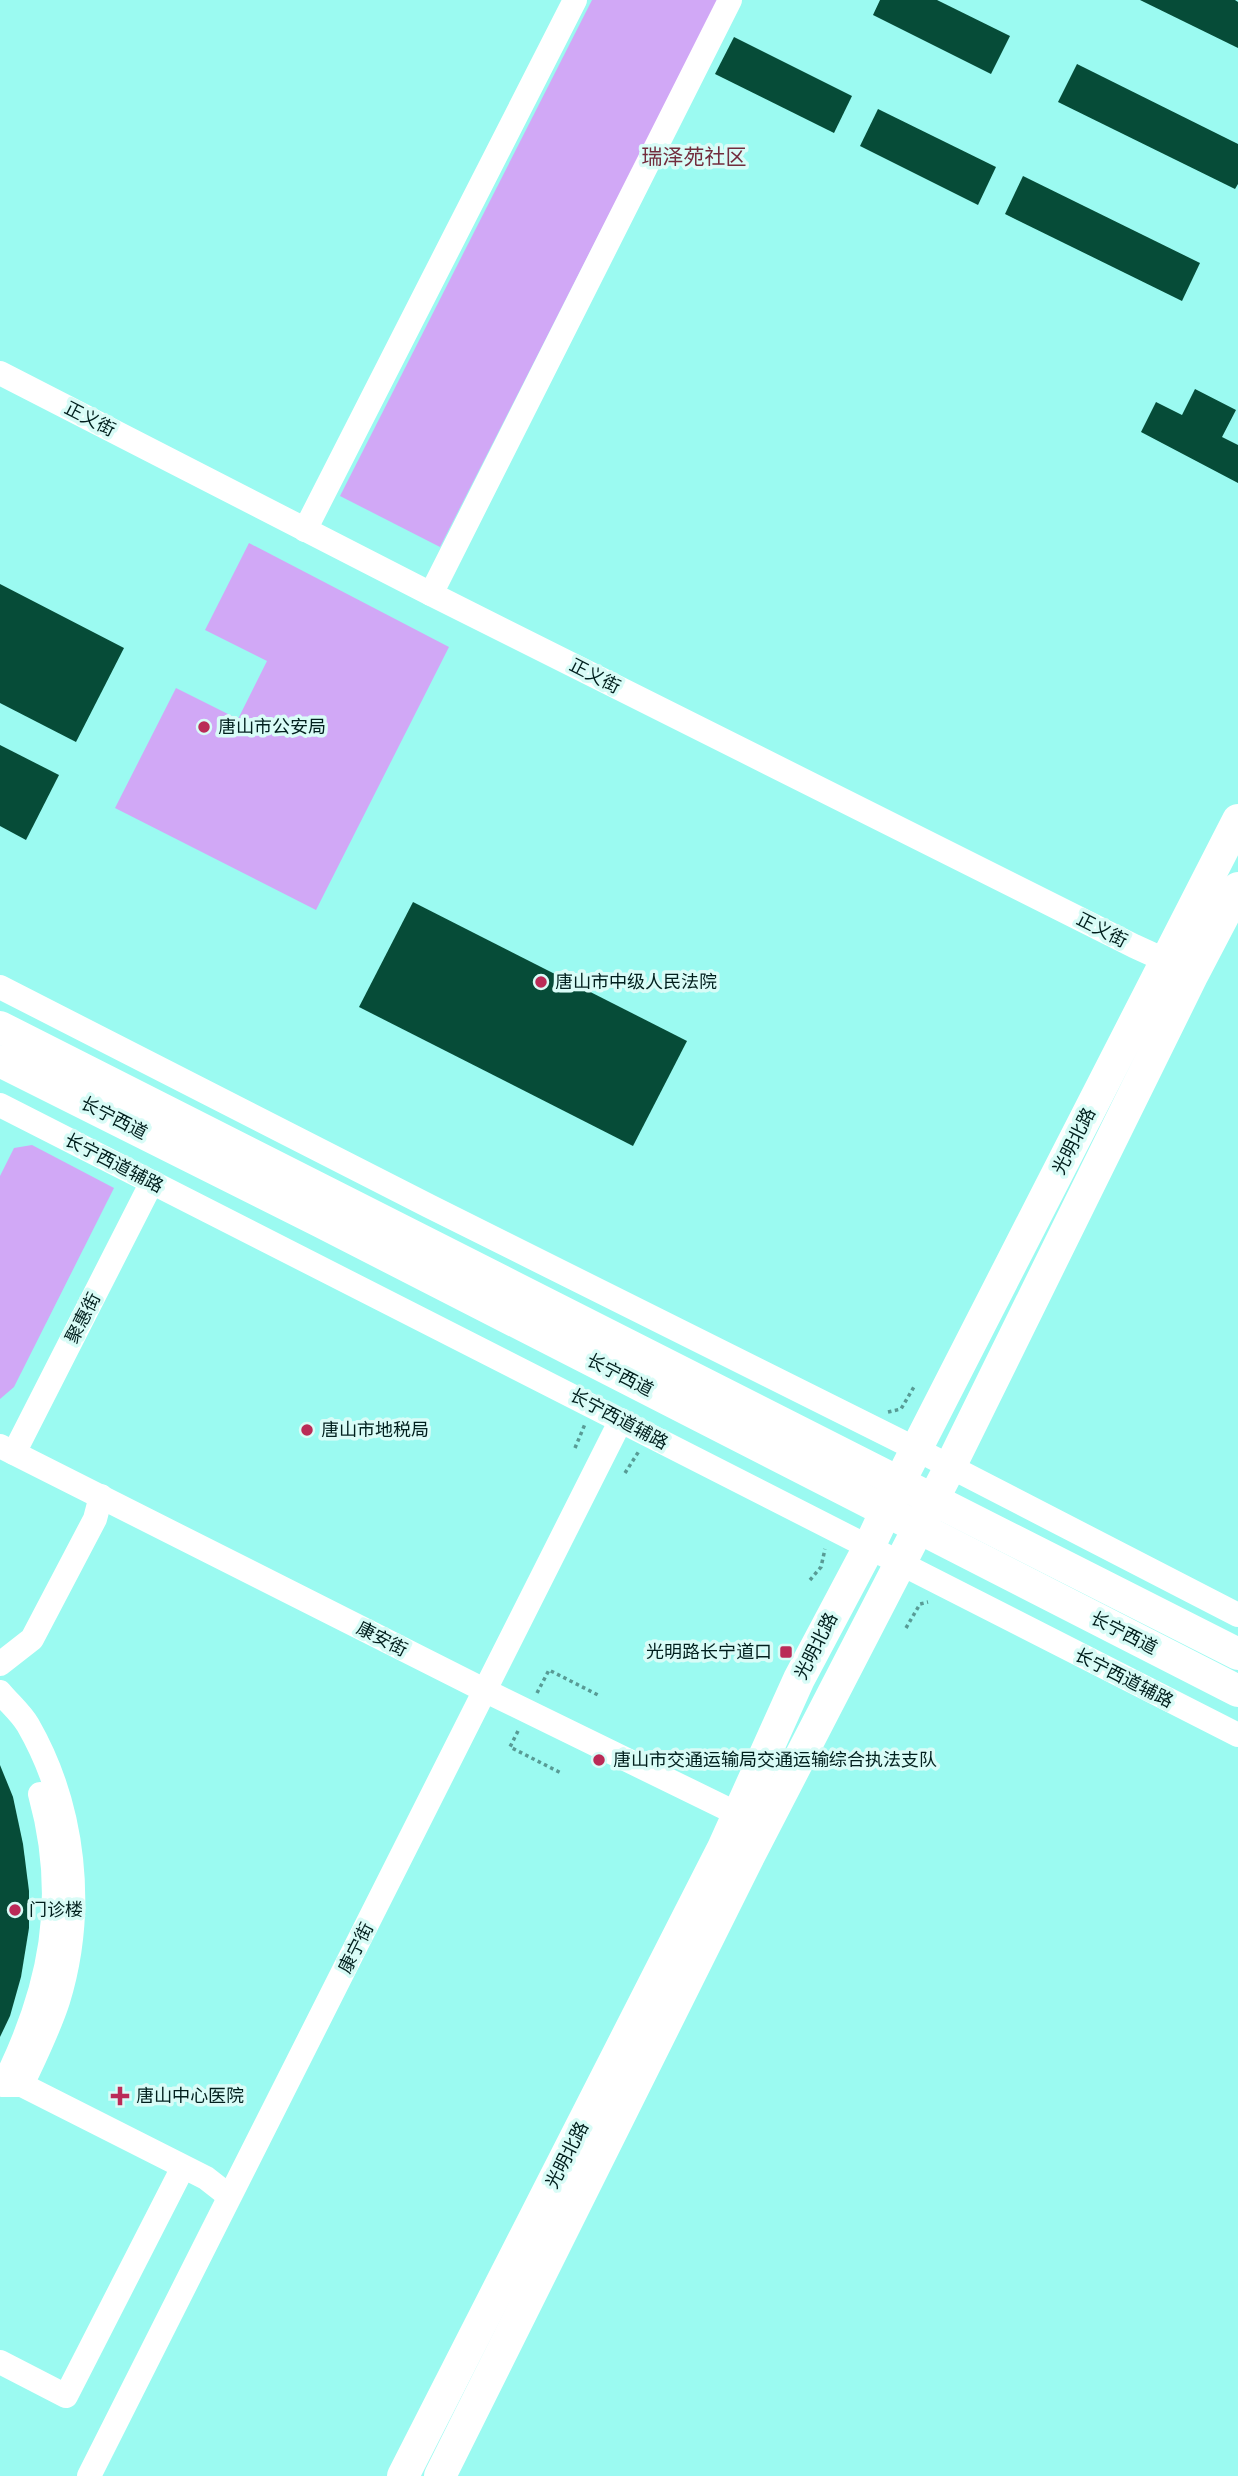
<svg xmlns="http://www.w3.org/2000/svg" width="1238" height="2476" font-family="'Nunito Sans','Noto Sans SC',sans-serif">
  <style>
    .green { fill: #d1a8f6 }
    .building { fill: #064c38 }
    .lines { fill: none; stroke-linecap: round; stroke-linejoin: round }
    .path { stroke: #589b95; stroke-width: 3.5; stroke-dasharray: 3.5 3.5; stroke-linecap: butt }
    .minor { stroke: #fff; stroke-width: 24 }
    .major { stroke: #fff; stroke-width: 32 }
    .poi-dot { fill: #ba2b57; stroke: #d9fcf7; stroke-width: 2.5 }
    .labels { text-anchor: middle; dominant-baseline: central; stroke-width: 7; stroke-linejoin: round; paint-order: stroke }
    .street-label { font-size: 18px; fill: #011f1d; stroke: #d9fcf7 }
    .poi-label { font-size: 18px; fill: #011f1d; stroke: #d9fcf7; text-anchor: start }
    .quarter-label { font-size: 21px; fill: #722c3d; stroke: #d9fcf7 }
  </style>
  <rect width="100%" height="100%" fill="#9bfaf1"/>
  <g class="green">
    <path d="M 592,0 L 718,0 L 440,547 L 340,496 Z"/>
    <path d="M 249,543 L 449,647 L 316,910 L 115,808 L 176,688 L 238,719 L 267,661 L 205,630 Z"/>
    <path d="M 32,1145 L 114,1188 L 14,1387 L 0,1399 L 0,1176 L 14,1148 Z"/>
  </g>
  <g class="building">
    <path d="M 880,0 L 937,0 L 1010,36 L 991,74 L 873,15 Z"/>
    <path d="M 1140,0 L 1235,0 L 1238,2 L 1238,48 Z"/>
    <path d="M 734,37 L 852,96 L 834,133 L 715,74 Z"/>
    <path d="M 1077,64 L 1238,144 L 1238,184 L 1235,189 L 1058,102 Z"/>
    <path d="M 878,109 L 996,167 L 978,205 L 860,146 Z"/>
    <path d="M 1023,176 L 1200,263 L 1182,301 L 1005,214 Z"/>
    <path d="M 1195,389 L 1236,410 L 1222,437 L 1238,445 L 1238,483 L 1141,432 L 1156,402 L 1182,415 Z"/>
    <path d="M 0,584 L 124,648 L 76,742 L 0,703 Z"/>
    <path d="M 0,745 L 59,775 L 26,840 L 0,826 Z"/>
    <path d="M 413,902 L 687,1041 L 633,1146 L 359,1007 Z"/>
    <path d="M 0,1765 L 13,1797 L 23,1844 L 29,1891 L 29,1928 L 21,1977 L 10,2016 L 0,2037 Z"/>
  </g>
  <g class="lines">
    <g class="path">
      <path d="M 888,1412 L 901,1409 L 915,1385"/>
      <path d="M 575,1448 L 585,1424"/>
      <path d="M 625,1473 L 639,1451"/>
      <path d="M 810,1580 L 821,1567 L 825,1549"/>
      <path d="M 906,1628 L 920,1604 L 928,1602"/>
      <path d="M 537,1693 L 549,1670 L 600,1696"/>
      <path d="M 518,1731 L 510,1747 L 561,1773"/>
    </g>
    <g class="minor">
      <path d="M 0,373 L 431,594 L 1134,946 L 1180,967"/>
      <path d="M 305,530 L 575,0"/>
      <path d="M 431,594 L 730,0"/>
      <path d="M 0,987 L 429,1206 L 916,1449 L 1238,1615"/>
      <path d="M 0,1105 L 1238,1735"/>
      <path d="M 0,1446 L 486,1691 L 754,1822"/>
      <path d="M 14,1453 L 152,1182"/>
      <path d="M 0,1664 L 32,1639 L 95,1519 L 101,1496"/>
      <path d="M 0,1692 C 9,1703 21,1713 28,1725 C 75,1807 86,1910 58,2001 C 49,2029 35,2057 22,2085 L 206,2178 L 229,2196"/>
      <path d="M 22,2085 L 3,2085 C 51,1989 69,1899 40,1794"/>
      <path d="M 0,2362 L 66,2396 L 179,2175"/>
      <path d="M 89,2476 L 621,1420"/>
    </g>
    <g class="major">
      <path d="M 0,1027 L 1238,1654"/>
      <path d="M 0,1061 L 321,1222 L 1238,1691"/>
      <path d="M 403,2476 L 723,1848 L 799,1679 L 868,1549 L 899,1483 L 1238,820"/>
      <path d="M 440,2476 L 747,1860 L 950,1467 L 1193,974 L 1238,888"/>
    </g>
  </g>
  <g class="poi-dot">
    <circle cx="204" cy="727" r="7"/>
    <circle cx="541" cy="982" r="7"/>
    <circle cx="307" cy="1430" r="7"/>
    <rect x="779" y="1645" width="14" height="14" rx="3.5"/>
    <circle cx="599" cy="1760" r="7"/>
    <circle cx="15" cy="1910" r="7"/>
    <path d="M116.5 2085.5h7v7h7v7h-7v7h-7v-7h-7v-7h7z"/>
  </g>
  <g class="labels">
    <g class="street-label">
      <text transform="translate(90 419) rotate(27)">正义街</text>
      <text transform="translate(595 676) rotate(27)">正义街</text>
      <text transform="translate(1102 930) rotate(27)">正义街</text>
      <text transform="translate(114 1118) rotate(27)">长宁西道</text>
      <text transform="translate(1074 1141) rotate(-63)">光明北路</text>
      <text transform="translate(114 1163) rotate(27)">长宁西道辅路</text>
      <text transform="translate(83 1318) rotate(-63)">聚惠街</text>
      <text transform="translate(620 1375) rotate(27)">长宁西道</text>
      <text transform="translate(619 1419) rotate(28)">长宁西道辅路</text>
      <text transform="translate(1124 1633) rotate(27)">长宁西道</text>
      <text transform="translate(382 1639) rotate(27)">康安街</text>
      <text transform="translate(816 1646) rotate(-63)">光明北路</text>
      <text transform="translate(1124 1678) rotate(27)">长宁西道辅路</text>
      <text transform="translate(356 1948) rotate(-63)">康宁街</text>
      <text transform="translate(567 2155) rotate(-63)">光明北路</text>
    </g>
    <g class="poi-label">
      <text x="218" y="727">唐山市公安局</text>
      <text x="555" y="982">唐山市中级人民法院</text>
      <text x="321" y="1430">唐山市地税局</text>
      <text x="772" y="1652" text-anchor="end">光明路长宁道口</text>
      <text x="613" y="1760">唐山市交通运输局交通运输综合执法支队</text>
      <text x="29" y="1910">门诊楼</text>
      <text x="136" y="2096">唐山中心医院</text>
    </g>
    <g class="quarter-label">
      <text x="694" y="157">瑞泽苑社区</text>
    </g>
  </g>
</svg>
